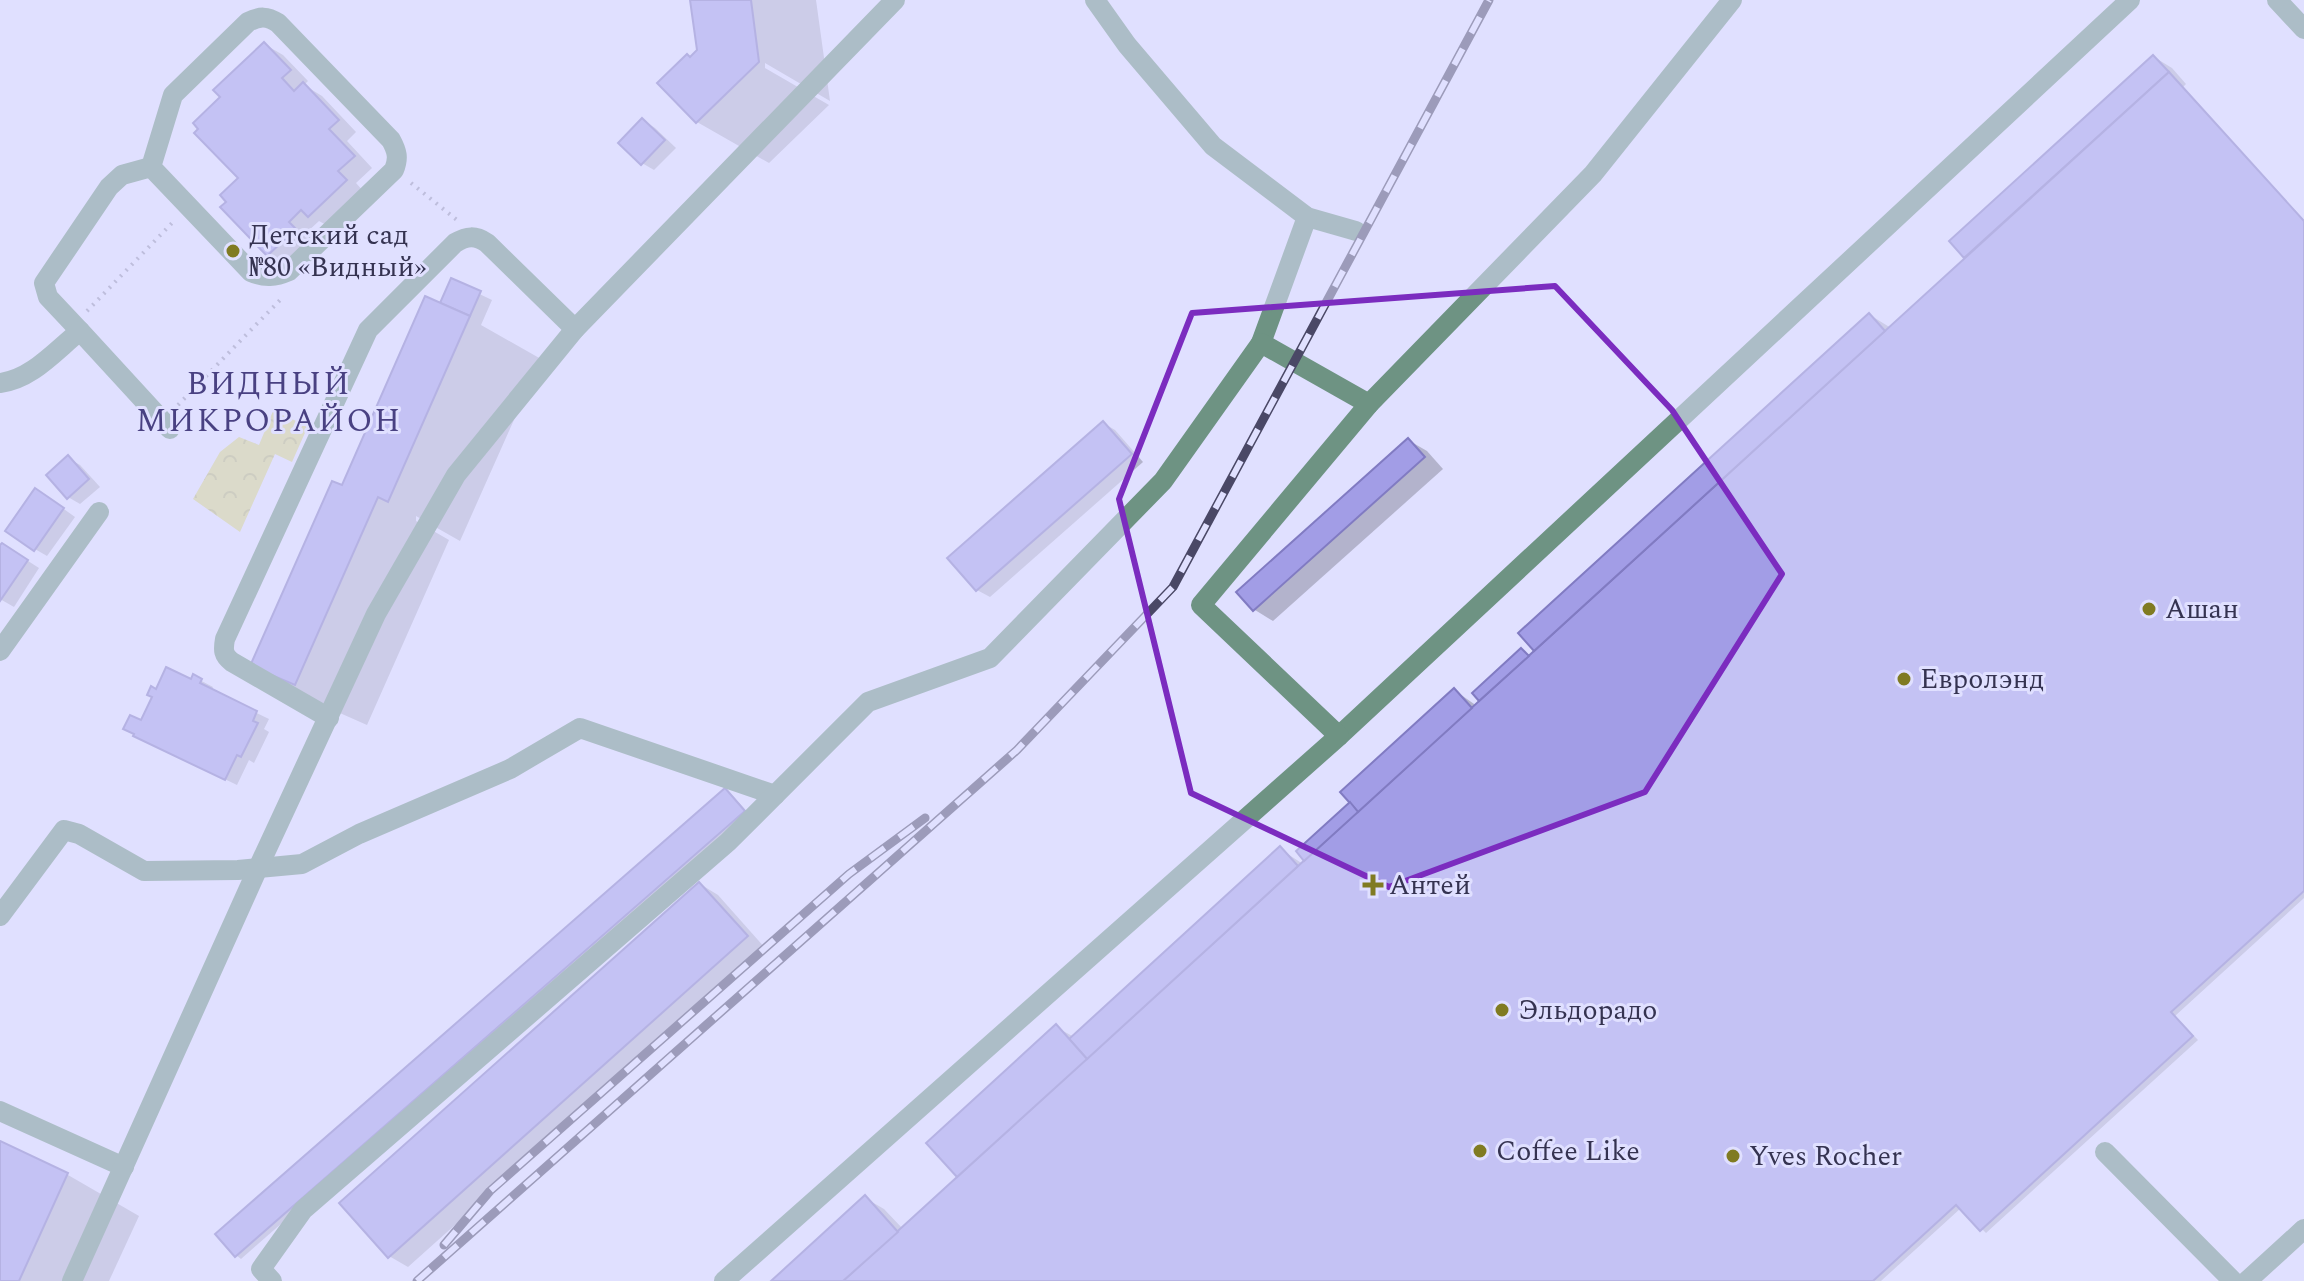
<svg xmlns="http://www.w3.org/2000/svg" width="2304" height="1281" font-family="Spectral,serif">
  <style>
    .forest { fill: url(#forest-crowns) }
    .shadow { fill: #0003 }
    .building { fill: #a29de6; stroke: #817bc2; stroke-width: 2 }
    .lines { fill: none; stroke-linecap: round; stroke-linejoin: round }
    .path { stroke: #9594b2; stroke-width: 4; stroke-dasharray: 2 6; stroke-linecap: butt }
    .minor { stroke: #6e9383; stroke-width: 20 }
    .rail-casing { stroke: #4a4866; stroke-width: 9 }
    .rail { stroke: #e0e0ff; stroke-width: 6; stroke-dasharray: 18; stroke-linecap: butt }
    .marked { fill: none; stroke: #7b2cbf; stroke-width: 6; stroke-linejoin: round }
    .poi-dot { fill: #807b22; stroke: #e0e0ff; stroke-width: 3 }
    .labels { text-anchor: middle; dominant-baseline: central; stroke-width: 6; stroke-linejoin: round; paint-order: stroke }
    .poi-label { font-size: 28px; fill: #353351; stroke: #e0e0ff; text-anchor: start }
    .quarter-label { font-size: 32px; letter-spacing: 2px; fill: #494182; stroke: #e0e0ff }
  </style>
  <defs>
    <pattern id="forest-crowns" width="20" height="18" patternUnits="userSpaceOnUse" patternTransform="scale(2)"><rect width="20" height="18" fill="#d4d289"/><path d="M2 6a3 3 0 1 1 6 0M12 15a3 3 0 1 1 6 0" fill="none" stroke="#b7b578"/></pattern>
  </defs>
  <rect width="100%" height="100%" fill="#e0e0ff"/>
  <path class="forest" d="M 273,411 L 308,426 L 292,462 L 275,454 L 240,532 L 193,499 L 220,452 L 239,437 L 259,445 Z"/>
  <g class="shadow">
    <path d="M 692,0 L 816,0 L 830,101 L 765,63 L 765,68 L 829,105 L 769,163 L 697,122 L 699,50 Z"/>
    <path d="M 264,44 L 283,55 L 308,81 L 304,85 L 322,96 L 356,132 L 347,141 L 372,168 L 356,183 L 364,192 L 328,226 L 319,221 L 306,233 L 313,241 L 287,266 L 268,255 L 241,178 L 223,97 Z"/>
    <path d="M 2154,57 L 2172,68 L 2186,84 L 2183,87 L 2304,220 L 2304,898 L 2175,1016 L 2198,1040 L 1986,1233 L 1961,1208 L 1881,1281 L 774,1281 L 865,1198 L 884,1209 L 903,1229 L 960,1177 L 958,1176 L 1056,1027 L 1074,1037 L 1280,849 L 1303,864 L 1352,803 L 1454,690 L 1477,706 L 1522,651 L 1531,656 L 1870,315 L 1891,328 L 1967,258 L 1952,241 Z"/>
    <path d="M 643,120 L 655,128 L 676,148 L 654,170 L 642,163 Z"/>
    <path d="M 452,281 L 492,300 L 481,325 L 541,359 L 460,541 L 416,516 L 416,521 L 449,540 L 367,725 L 324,706 L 253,665 L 343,488 L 441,306 Z"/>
    <path d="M 1103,423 L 1115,430 L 1143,462 L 990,597 L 977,590 Z"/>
    <path d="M 1408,440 L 1427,451 L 1443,469 L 1273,621 L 1255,610 L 1239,592 Z"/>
    <path d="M 68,458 L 80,465 L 100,487 L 80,504 L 68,497 Z"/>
    <path d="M 47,497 L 75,517 L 47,556 L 35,549 Z"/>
    <path d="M 0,549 L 14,552 L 39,568 L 14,607 L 0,599 Z"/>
    <path d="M 194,677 L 213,687 L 211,691 L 269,719 L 264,729 L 269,732 L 254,763 L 249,760 L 237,785 L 148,742 L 142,723 L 157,691 L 192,681 Z"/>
    <path d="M 726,790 L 731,794 L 749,814 L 241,1259 L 236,1255 Z"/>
    <path d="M 700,884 L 718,895 L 765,948 L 408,1267 L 389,1256 Z"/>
    <path d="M 0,1144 L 68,1175 L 139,1216 L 109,1281 L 0,1281 Z"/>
  </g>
  <g class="building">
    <path d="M 690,0 L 751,0 L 759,62 L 696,123 L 657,83 L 687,54 L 690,57 L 697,50 Z"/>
    <path d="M 264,42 L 291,70 L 282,78 L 294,91 L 303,82 L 339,120 L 329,129 L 355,156 L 338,171 L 347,180 L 308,217 L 301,210 L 289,222 L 296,229 L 267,256 L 220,207 L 226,202 L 220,195 L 238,178 L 194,133 L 198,129 L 193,123 L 220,97 L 213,90 Z"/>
    <path d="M 2153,55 L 2169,72 L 1964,258 L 1949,241 Z"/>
    <path d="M 2169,72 L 2304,221 L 2304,891 L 2171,1012 L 2193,1036 L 1980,1231 L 1956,1205 L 1873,1281 L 843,1281 Z"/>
    <path d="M 642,118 L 665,140 L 641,165 L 618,143 Z"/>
    <path d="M 451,278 L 481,291 L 470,316 L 440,303 Z"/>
    <path d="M 425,296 L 470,316 L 388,502 L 378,497 L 295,685 L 250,666 L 332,481 L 342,485 Z"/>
    <path d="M 1869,313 L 1885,331 L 1534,651 L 1518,633 Z"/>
    <path d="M 1103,421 L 1132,454 L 976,591 L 947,558 Z"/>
    <path d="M 1408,438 L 1425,457 L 1253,611 L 1236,592 Z"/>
    <path d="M 68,455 L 89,479 L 67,499 L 46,475 Z"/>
    <path d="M 35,488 L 64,508 L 34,551 L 5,531 Z"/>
    <path d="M 2,543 L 28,560 L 0,601 L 0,545 Z"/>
    <path d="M 1521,648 L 1529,656 L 1479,701 L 1472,693 Z"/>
    <path d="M 166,667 L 191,679 L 193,674 L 202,679 L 200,683 L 257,711 L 253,721 L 258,723 L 241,757 L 237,755 L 225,780 L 133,736 L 134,734 L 123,729 L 130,715 L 141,720 L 152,697 L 147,695 L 151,686 L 156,689 Z"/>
    <path d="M 1454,688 L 1472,708 L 1358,812 L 1340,792 Z"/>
    <path d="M 725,788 L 745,811 L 235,1257 L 215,1234 Z"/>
    <path d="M 1350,802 L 1358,812 L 1304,861 L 1296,851 Z"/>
    <path d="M 1280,846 L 1298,866 L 1087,1059 L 1069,1039 Z"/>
    <path d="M 699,882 L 748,936 L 388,1258 L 339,1203 Z"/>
    <path d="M 1056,1024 L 1087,1059 L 957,1177 L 926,1143 Z"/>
    <path d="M 0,1141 L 68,1173 L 19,1281 L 0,1281 Z"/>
    <path d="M 865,1195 L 898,1232 L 843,1281 L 771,1281 Z"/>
  </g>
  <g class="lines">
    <g class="path">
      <path d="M 411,183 L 457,220"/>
      <path d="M 87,311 L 173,222"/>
      <path d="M 178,405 L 283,297"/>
    </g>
    <g class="minor">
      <path d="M 1095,0 L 1127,45 L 1213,146 L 1307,217 L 1356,231"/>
      <path d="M 2277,0 L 2304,29"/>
      <path d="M 80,331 L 48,297 L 44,283 L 109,187 L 122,175 L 151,167 L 251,272 C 265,278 275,277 289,271 L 394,170 C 399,158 397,151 391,140 L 278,23 C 267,16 260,16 248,22 L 173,95 L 151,167"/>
      <path d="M 1261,343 L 1307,217"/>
      <path d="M 0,383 C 32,379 55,351 80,331 L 170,429"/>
      <path d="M 0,651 L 99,512"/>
      <path d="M 329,718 L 232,662 C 223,655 223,650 225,639 L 368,330 L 455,243 C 467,236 475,235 487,243 L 575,329"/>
      <path d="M 1339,736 L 2130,0"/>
      <path d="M 0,916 L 64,830 L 79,834 L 144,871 L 238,870 L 302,864 L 359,834 L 510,769 L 580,728 L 775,795"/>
      <path d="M 0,1111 L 124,1167"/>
      <path d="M 2105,1152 L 2233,1281"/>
      <path d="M 72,1281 L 258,868 L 376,614 L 456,475 L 575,329 L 895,0"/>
      <path d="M 272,1281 L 261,1269 L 303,1210 L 728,842 L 868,702 L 990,658 L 1163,481 L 1261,343 L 1369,404"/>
      <path d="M 724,1281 L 1339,736 L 1201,605 L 1369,404 L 1593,174 L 1732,0"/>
      <path d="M 2247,1281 L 2304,1229"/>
    </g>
    <defs>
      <g id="rail">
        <path d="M 444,1245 L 490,1191 L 849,874 L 925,818"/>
        <path d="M 417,1281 L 1017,750 L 1173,587 L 1489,0"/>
      </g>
    </defs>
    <use href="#rail" class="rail-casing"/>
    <use href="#rail" class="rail"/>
  </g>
  <path d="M0 0H2304V1281H0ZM 1555,286 L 1672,410 L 1782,574 L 1645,792 L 1389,887 L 1191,793 L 1119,499 L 1192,313 Z" fill="#e0e0ff" fill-opacity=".55" fill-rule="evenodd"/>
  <path class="marked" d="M 1555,286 L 1672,410 L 1782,574 L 1645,792 L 1389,887 L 1191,793 L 1119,499 L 1192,313 Z"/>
  <g class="poi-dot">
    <circle cx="233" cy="251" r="8"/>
    <circle cx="2149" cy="609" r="8"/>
    <circle cx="1904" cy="679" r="8"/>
    <path d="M1369 873h8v8h8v8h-8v8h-8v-8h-8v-8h8z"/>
    <circle cx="1502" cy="1010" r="8"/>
    <circle cx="1480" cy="1151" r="8"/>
    <circle cx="1733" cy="1156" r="8"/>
  </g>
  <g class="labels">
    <g class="poi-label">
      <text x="249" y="235">Детский сад<tspan x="249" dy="32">№80 «Видный»</tspan></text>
      <text x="2165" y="609">Ашан</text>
      <text x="1920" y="679">Евролэнд</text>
      <text x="1389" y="885">Антей</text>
      <text x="1518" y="1010">Эльдорадо</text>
      <text x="1496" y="1151">Coffee Like</text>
      <text x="1749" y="1156">Yves Rocher</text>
    </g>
    <g class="quarter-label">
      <text x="269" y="384">ВИДНЫЙ<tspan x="269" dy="37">МИКРОРАЙОН</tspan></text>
    </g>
  </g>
</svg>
